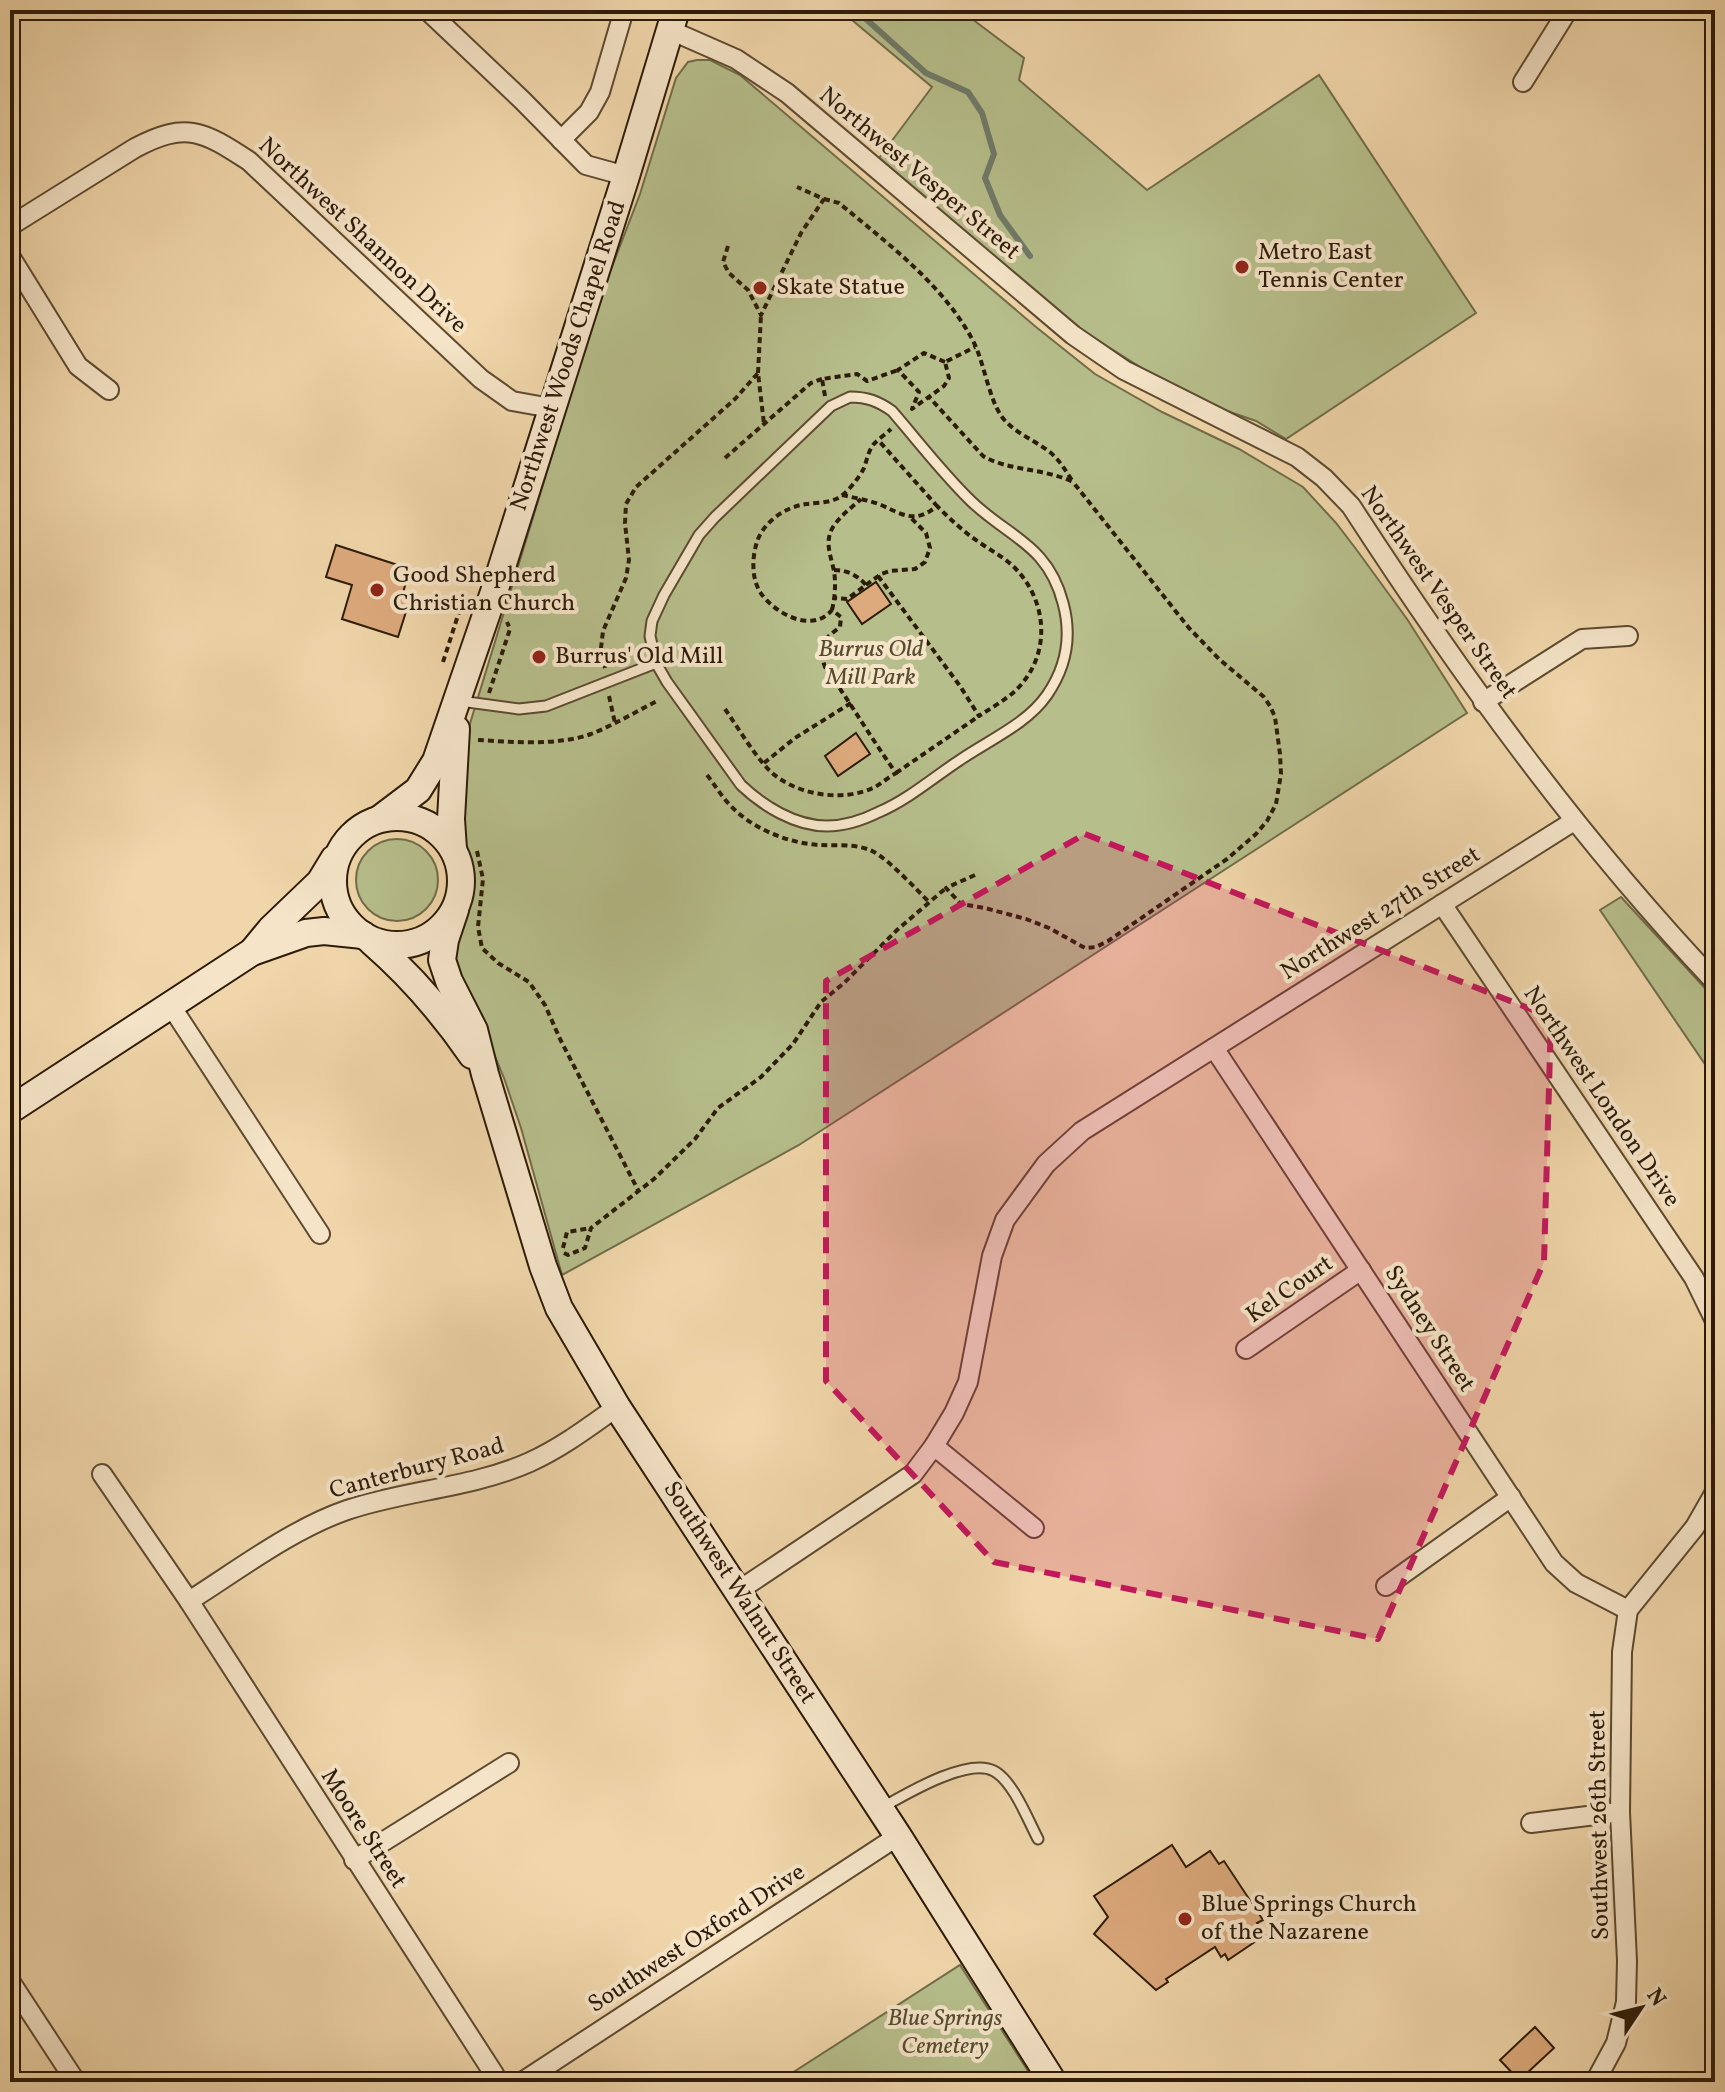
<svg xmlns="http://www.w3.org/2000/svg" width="1725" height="2092" font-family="Vollkorn,serif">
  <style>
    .green { fill: #b6be8b; stroke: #716c4a; stroke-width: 2 }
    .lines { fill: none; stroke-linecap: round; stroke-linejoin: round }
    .stream { stroke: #6e7a69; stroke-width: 6 }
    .building { fill: #ddaa7d; stroke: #2c1b09; stroke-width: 2 }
    .lane-casing { stroke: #5d4a31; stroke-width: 13 }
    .street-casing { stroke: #5d4a31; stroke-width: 22 }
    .secondary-casing { stroke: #2c1b09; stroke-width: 30 }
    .path { stroke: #2c1b09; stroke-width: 4; stroke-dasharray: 6 4; stroke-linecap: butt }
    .lane { stroke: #f5e4c8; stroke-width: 9 }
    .street { stroke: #f5e4c8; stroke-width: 18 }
    .secondary { stroke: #f5e4c8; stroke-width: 26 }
    .marked { fill: #c2185b; fill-opacity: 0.2; stroke: #c2185b; stroke-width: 6; stroke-dasharray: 16 10; stroke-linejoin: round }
    .poi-dot { fill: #8f2418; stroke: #f5e4c8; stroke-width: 3 }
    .labels { text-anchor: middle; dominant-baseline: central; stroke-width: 8; stroke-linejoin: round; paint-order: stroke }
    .street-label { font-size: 24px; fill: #2c1b09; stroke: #f5e4c8 }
    .poi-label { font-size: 24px; fill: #2c1b09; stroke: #f5e4c8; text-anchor: start }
    .park-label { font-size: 24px; font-style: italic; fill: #554c30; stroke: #f5e4c8 }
  </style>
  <rect width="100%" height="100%" fill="#f0d6aa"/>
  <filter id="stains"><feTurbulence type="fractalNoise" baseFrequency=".0025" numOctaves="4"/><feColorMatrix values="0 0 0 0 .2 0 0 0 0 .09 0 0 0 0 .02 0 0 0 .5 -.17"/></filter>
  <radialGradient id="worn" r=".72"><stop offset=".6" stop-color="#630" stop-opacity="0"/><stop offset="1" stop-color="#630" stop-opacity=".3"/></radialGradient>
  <g class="green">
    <path d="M 840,10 L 960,10 L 1024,58 L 1019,80 L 1147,190 L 1319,75 L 1476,313 L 1286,439 L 1256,421 L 1213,406 L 1148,372 L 1080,329 L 879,158 L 932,87 Z"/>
    <path d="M 697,60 L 710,60 L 740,75 L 1036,327 L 1095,374 L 1162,412 L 1239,449 L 1303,487 L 1336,523 L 1356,549 L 1407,619 L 1467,713 L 799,1145 L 562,1275 L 521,1128 L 504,1078 L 487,1037 L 453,970 L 467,875 L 459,829 L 465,740 L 600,298 L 640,194 L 676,78 L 688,62 Z"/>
    <circle cx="397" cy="880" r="41"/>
    <path d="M 1621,897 L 1715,999 L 1715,1079 L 1600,910 Z"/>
    <path d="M 960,1965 L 1035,2082 L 778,2082 Z"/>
  </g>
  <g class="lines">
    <path class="stream" d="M 856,10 L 926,73 L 968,92 L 982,113 L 994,154 L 985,178 L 1000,215 L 1030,256"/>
  </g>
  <g class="building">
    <path d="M 336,545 L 410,569 L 402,596 L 410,599 L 398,637 L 342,619 L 352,585 L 326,577 Z"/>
    <path d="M 876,582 L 891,604 L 862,624 L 847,602 Z"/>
    <path d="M 856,733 L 870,754 L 838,776 L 825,756 Z"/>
    <path d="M 1172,1845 L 1186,1867 L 1210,1851 L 1219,1864 L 1224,1861 L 1263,1920 L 1257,1923 L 1265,1935 L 1228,1960 L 1225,1954 L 1221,1957 L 1215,1947 L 1166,1979 L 1168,1982 L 1156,1990 L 1094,1934 L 1108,1917 L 1094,1896 Z"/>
    <path d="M 1535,2027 L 1554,2048 L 1526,2074 L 1523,2072 L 1517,2078 L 1500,2060 Z"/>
  </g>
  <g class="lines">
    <defs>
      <g id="lane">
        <path d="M 850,397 C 867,397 878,401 892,411 C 918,441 943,474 972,502 C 1010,538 1048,545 1063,603 C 1072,636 1067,666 1047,695 C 1027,724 989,740 960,760 C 934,777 909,799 879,812 C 863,820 845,826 827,826 C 795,826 763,806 741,785 L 667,682 L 656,663 L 650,636 L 652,621 L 664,595 L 699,535 L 715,517 L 831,406 Z"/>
        <path d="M 460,701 L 519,709 L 546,706 L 656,663"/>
        <path d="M 883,1807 C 906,1794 968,1757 994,1771 C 1013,1781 1028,1820 1038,1839"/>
      </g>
      <g id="street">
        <path d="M 427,10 L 522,100 L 586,165 L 626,176"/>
        <path d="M 670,30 L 736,59 L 787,93 L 1073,335 L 1124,370 L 1297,457 L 1324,478 L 1351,506 C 1460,674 1577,836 1715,982"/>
        <path d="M 1523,82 L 1568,10"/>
        <path d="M 561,140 L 589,112 L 600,92 L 624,10"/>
        <path d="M 10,226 L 135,148 C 186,121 203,131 249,161 L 481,379 L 512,401 L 551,408"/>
        <path d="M 10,256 L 78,366 L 109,390"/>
        <path d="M 1483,702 L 1582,639 L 1628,636"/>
        <path d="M 1442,904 L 1694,1278 L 1715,1321"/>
        <path d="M 171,1006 L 320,1234"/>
        <path d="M 1214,1048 L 1554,1563 L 1576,1583 L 1628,1610"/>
        <path d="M 1246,1349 L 1361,1270"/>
        <path d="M 934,1446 L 1034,1528"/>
        <path d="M 102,1474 L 189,1601 L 494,2074 L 498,2082"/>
        <path d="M 1386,1586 L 1511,1497"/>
        <path d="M 738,1591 L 913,1474 L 934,1446 L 954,1413 L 968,1382 L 992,1256 L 1005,1220 L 1046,1164 L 1082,1131 L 1574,821"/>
        <path d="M 189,1601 C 238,1570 292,1529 347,1510 C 406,1490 472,1488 530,1462 C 561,1448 589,1427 617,1407"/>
        <path d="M 1531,1823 L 1620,1812"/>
        <path d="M 354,1860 L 509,1763"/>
        <path d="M 10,1981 L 76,2082"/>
        <path d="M 522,2082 L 898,1836"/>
        <path d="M 1595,2082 L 1616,2043 L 1626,2002 L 1627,1961 L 1620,1812 L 1622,1652 L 1628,1610 L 1695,1527 L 1715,1492"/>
      </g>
      <g id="secondary">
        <circle cx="397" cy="881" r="64"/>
        <path d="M 381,818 L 418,790 L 436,761 L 494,592 L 626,176 L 676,10"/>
        <path d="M 453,849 L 451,819 L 456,729"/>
        <path d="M 455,910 L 445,940 L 442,960 L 449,981 L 474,1030 L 485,1074 L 543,1266 L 559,1308 L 617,1407 L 898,1836 L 1053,2082"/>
        <path d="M 372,942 C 410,975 443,1013 472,1055"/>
        <path d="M 252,952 L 271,929 L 320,882 L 334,859"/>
        <path d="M 10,1110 L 252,952 L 306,933 L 324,931 L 363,935"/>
      </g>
    </defs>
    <use href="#lane" class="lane-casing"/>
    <use href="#street" class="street-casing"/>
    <use href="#secondary" class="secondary-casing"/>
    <g class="path">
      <path d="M 824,199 L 839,203 C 887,243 940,282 971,337 C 984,359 988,398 1002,417 C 1014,433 1035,440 1051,453 C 1060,461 1066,471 1073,482 C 1044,468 1008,471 983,456 L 929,397"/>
      <path d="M 728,246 L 723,262 L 729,273 L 748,290 L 761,315 L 801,233 L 824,199 L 797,187"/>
      <path d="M 945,362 L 924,353 L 898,370 L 919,392 L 912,409 L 944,386 L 949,378 L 945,362 L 975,347"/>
      <path d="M 758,373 L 761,315"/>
      <path d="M 825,396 L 822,379 L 857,374 L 867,381 L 898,370"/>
      <path d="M 725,458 L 811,383 L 822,379"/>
      <path d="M 842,495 C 855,498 869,500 881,505 C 904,515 915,524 937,506 L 879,441"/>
      <path d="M 834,570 C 847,570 857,575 866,585 L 847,599 L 835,598"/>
      <path d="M 878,576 L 960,686 L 979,716 C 991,708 1004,701 1015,691 C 1051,657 1049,603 1015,568 C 1005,558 992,551 980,543 C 964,532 951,520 937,506"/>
      <path d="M 866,585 L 881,574 L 890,571 L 915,569 L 925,562 L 930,548 L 926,533 L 911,518"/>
      <path d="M 832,610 C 835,597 836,584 834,571 C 831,556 824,542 833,527 C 840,516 851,508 861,499"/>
      <path d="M 443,662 L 461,606 L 465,604"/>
      <path d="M 605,668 L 601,648 L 603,631 L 626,578 L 629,560 L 625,523 L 626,504 L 636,487 L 735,399 L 758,373 L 764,424"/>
      <path d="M 489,693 L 510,629 L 507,622"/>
      <path d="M 609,696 L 615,723"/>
      <path d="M 725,709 C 739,729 752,752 769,770 C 794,795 843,803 875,787 C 882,783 889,777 896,773 C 871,738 850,702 825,667 C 817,645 823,640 840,627 L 841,617 L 832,610 C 812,634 775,614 760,592 C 751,577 752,555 758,539 C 766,520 786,507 806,504 C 815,503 827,503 836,499 C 846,495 859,478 864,468 C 867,460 868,452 873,445 C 878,439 886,434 891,429"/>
      <path d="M 478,740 C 512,742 558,746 591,734 C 614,725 637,711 659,700"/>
      <path d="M 764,763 L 795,738 L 851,703"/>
      <path d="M 896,773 L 979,716"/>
      <path d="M 707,775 C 715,785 721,796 730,805 C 751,828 787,843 819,845 C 837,846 857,843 874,852 C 889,860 916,889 929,902"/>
      <path d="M 477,851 L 483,879 L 478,927 L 482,948 L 498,963 L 529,982 L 545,1005 L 560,1039 L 639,1192"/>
      <path d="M 975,875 L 946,888 L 961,904 L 985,908 L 1026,919 L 1049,928 L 1085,948 L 1096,947 L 1108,941 L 1227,859 L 1256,834 L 1267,821 L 1276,804 L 1281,774 L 1280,754 L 1275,717 L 1270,706 L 1264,697 L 1219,659 L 1189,628 L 1073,482"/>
      <path d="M 563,1248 L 567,1232 L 591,1228"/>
      <path d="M 564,1253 L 568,1255 L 585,1248 L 591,1228 L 654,1179 L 695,1139 L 718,1108 L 761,1077 L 793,1044 L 821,1002 L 844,983 L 897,930 L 946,888"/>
    </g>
    <use href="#lane" class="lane"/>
    <use href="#street" class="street"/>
    <use href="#secondary" class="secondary"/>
  </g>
  <path class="marked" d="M 1085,834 L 1551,1017 L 1544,1262 L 1378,1639 L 994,1562 L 826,1381 L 826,981 Z"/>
  <g class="poi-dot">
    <circle cx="1242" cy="267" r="8"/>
    <circle cx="760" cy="288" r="8"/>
    <circle cx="377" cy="590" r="8"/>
    <circle cx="539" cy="657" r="8"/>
    <circle cx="1185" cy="1919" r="8"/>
  </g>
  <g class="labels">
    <g class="street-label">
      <text transform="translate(919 174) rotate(40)">Northwest Vesper Street</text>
      <text transform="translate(362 236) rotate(43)">Northwest Shannon Drive</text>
      <text transform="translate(569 356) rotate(-72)">Northwest Woods Chapel Road</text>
      <text transform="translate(1438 593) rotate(55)">Northwest Vesper Street</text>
      <text transform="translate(1381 914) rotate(-32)">Northwest 27th Street</text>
      <text transform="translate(1601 1097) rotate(56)">Northwest London Drive</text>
      <text transform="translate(1290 1290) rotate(-35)">Kel Court</text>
      <text transform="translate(1429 1329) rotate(57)">Sydney Street</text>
      <text transform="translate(417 1469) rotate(-15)">Canterbury Road</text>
      <text transform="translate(739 1593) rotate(57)">Southwest Walnut Street</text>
      <text transform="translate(1600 1825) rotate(-91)">Southwest 26th Street</text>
      <text transform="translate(363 1829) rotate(57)">Moore Street</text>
      <text transform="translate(697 1939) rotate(-33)">Southwest Oxford Drive</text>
    </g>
    <g class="poi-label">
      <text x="1258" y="253">Metro East<tspan x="1258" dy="28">Tennis Center</tspan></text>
      <text x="776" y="288">Skate Statue</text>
      <text x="393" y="576">Good Shepherd<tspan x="393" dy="28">Christian Church</tspan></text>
      <text x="555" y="657">Burrus' Old Mill</text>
      <text x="1201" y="1905">Blue Springs Church<tspan x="1201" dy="28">of the Nazarene</tspan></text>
    </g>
    <g class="park-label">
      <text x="871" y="650">Burrus Old<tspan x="871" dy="28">Mill Park</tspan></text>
      <text x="945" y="2019">Blue Springs<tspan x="945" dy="28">Cemetery</tspan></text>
    </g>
  </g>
  <rect width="1725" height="2092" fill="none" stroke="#f0d6aa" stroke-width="40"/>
  <rect x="12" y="12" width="1701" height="2068" fill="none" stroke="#2c1b09" stroke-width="4"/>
  <rect x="20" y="20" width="1685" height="2052" fill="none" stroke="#2c1b09" stroke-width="2"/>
  <g transform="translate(1641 2008) rotate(55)" stroke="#f5e4c8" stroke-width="6" paint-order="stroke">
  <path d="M0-6L14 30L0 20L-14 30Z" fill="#2c1b09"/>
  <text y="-12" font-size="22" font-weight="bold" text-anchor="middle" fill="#2c1b09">N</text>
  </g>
  <rect width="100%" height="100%" filter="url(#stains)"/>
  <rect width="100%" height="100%" fill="url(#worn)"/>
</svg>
